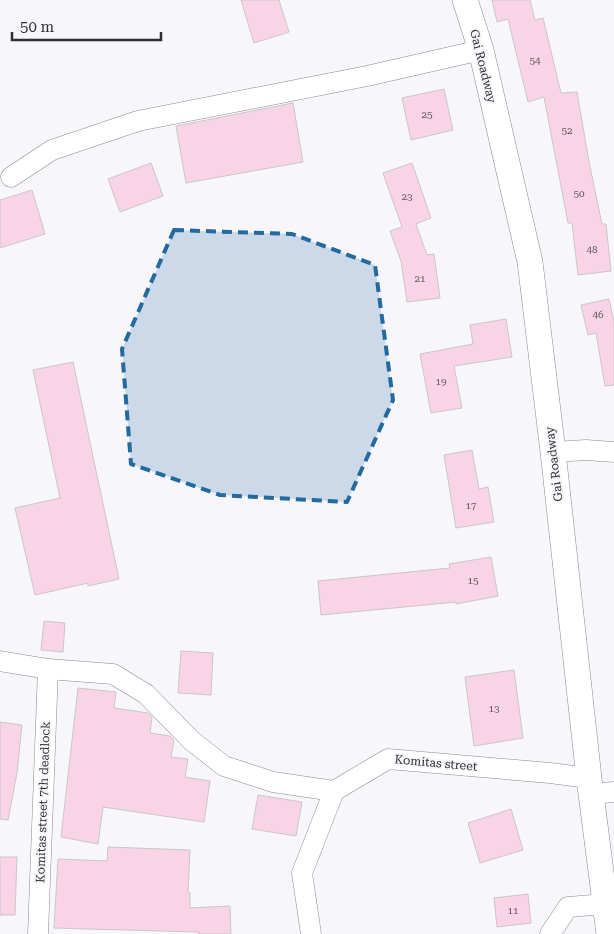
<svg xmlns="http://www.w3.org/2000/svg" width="614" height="934" font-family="'Roboto Serif',serif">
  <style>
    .building { fill: #f9d4e6; stroke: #cbc6c9 }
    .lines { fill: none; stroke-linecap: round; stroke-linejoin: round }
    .minor-casing { stroke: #8a8a8e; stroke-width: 21 }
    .major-casing { stroke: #8a8a8e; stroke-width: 26 }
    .minor { stroke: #fff; stroke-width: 20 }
    .major { stroke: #fff; stroke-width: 25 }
    .marked { fill: #236a9e; fill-opacity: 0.2; stroke: #236a9e; stroke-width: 4; stroke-dasharray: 10 6; stroke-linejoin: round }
    .labels { text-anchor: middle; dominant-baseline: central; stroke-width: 4; stroke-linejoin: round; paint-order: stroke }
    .number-label { font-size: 10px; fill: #62595f }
    .street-label { font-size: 12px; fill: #303032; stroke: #f6f6fb }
  </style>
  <rect width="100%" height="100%" fill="#f6f6fb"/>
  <g class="building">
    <path d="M 241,0 L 279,0 L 289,32 L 254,43 Z"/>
    <path d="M 492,0 L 530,0 L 535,20 L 543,18 L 561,93 L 577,92 L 589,162 L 602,224 L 606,224 L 611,271 L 578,275 L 572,223 L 568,223 L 544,97 L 528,102 L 508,19 L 497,22 Z"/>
    <path d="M 444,89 L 453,130 L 411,140 L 402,98 Z"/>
    <path d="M 293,103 L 303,162 L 186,183 L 176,126 Z"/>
    <path d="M 151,163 L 163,196 L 120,212 L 108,179 Z"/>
    <path d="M 412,163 L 431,218 L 416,224 L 427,255 L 434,254 L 440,298 L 407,302 L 401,261 L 390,231 L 402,227 L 383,173 Z"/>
    <path d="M 32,190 L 45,234 L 0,248 L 0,200 Z"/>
    <path d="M 609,299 L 614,322 L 614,385 L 605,386 L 596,333 L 588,335 L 581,305 Z"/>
    <path d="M 506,319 L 512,357 L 454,366 L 462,408 L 431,413 L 420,354 L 473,344 L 470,325 Z"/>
    <path d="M 73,362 L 119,579 L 88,586 L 88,583 L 35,595 L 15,508 L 60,498 L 33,370 Z"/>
    <path d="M 472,450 L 479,489 L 488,487 L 494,522 L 456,528 L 444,455 Z"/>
    <path d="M 491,557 L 498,596 L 456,604 L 456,602 L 321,615 L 318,581 L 450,568 L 449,564 Z"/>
    <path d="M 44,621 L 65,623 L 63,652 L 41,650 Z"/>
    <path d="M 181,651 L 213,653 L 211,695 L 178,693 Z"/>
    <path d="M 514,670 L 523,738 L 474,746 L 465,677 Z"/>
    <path d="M 78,688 L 116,692 L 114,708 L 148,713 L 152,717 L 150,733 L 170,736 L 174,740 L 171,757 L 188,759 L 185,777 L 210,781 L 204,822 L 103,807 L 98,844 L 61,837 Z"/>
    <path d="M 0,722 L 22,725 L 17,773 L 8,820 L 0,819 Z"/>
    <path d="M 258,795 L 302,802 L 296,836 L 252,829 Z"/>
    <path d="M 511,809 L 523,850 L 480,863 L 468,823 Z"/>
    <path d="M 108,847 L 190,850 L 188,892 L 190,893 L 190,908 L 230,906 L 231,934 L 199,934 L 198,932 L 54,928 L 58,859 L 107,861 Z"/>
    <path d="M 0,857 L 17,857 L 15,915 L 0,915 Z"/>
    <path d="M 528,894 L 531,923 L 497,927 L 494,898 Z"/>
  </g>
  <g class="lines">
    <defs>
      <g id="minor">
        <path d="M 11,177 L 52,150 L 138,121 L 367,76 L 481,50"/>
        <path d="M 553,452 L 586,450 L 614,452"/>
        <path d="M 0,661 L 48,669 L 113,674 L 146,694 L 192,741 L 224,766 L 273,782 L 334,791 L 388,759 L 550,773 L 589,778"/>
        <path d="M 592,794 L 614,792"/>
        <path d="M 38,934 L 48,669"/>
        <path d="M 311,934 L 302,873 L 334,791"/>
        <path d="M 550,934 L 568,907 L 606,904"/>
      </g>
      <path id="major" d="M 465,0 L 481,50 L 530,262 L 553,452 L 589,778 L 609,934"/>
    </defs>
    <use href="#minor" class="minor-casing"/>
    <use href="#major" class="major-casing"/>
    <use href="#minor" class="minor"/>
    <use href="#major" class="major"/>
  </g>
  <path class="marked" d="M 174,230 L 292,234 L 375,265 L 393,400 L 347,502 L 220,495 L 131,464 L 122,349 Z"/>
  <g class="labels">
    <g class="number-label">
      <text x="535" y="60">54</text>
      <text x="427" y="114">25</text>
      <text x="567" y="130">52</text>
      <text x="579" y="193">50</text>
      <text x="407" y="196">23</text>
      <text x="592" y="249">48</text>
      <text x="420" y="278">21</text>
      <text x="598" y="314">46</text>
      <text x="441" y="381">19</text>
      <text x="471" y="505">17</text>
      <text x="473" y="580">15</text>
      <text x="494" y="708">13</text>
      <text x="513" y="910">11</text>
    </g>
    <g class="street-label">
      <text transform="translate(483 66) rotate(76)">Gai Roadway</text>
      <text transform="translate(554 464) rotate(-97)">Gai Roadway</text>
      <text transform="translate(436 763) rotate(5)">Komitas street</text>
      <text transform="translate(43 802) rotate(-88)">Komitas street 7th deadlock</text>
    </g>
  </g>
  <path d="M12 32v8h149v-8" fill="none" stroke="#303032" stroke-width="2.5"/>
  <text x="20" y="32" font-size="15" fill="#303032" stroke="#f6f6fb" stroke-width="4" paint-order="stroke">50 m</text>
</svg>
